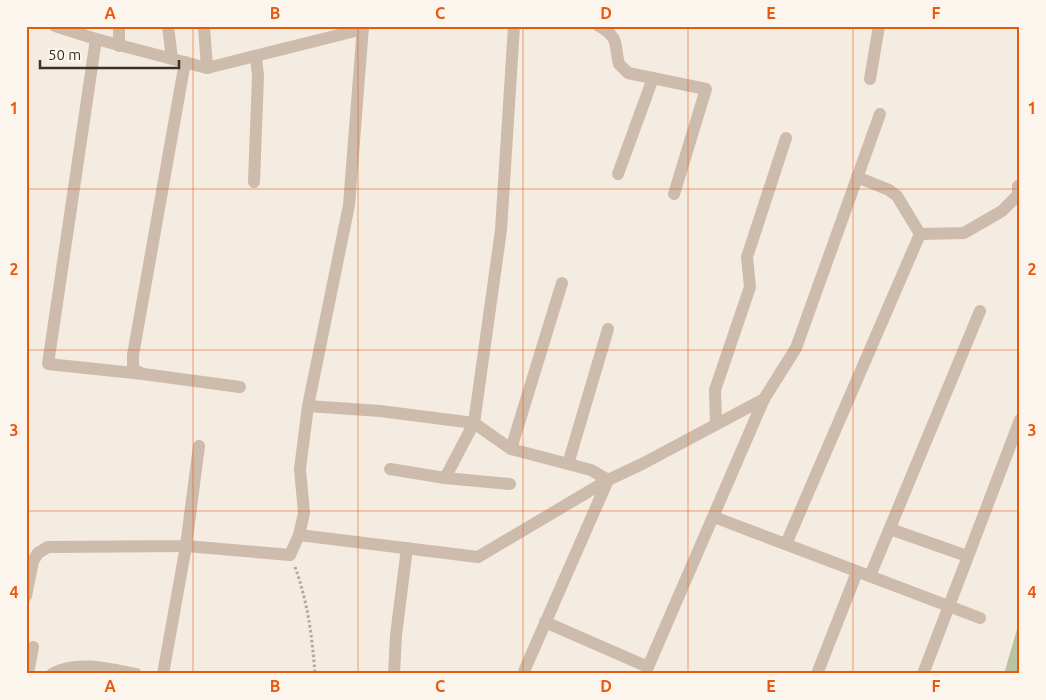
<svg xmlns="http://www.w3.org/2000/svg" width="1046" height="700" font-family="Ubuntu,sans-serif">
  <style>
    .green { fill: #b8c4a0 }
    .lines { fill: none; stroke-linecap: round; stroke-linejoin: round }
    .path { stroke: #b9a596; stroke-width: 3; stroke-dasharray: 2.5 2.5; stroke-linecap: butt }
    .minor { stroke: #cdbbac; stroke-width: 12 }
    .grid { fill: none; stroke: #e8590c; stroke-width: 1; stroke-opacity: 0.55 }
    .neatline { fill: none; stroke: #e8590c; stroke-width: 2 }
    .grid-label { font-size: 16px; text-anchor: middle; font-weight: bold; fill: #e8590c }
  </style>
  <rect width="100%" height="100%" fill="#f4ebe1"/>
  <path class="green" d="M 1020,619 L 1020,674 L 1004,674 Z"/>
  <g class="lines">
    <g class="path">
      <path d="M 295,567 C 308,603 312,636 315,674"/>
      <path d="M 1019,674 L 1020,671"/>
    </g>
    <g class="minor">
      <path d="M 55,26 L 96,39 L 207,68 L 363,29"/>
      <path d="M 119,26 L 119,46"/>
      <path d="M 168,26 L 172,59"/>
      <path d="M 204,26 L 207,68"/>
      <path d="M 514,26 L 501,230 L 474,423 L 511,449 L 591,470 L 608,480"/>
      <path d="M 599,26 C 620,38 614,44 619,64 L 628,73 L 706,89 L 674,194"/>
      <path d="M 96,39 L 48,364 L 143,374"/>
      <path d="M 185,62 L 133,355 L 133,369 L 143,374 L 240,387"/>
      <path d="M 870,79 L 879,26"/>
      <path d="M 618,174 L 653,78"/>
      <path d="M 857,177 L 889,190 L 897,196 L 920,234 L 964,233 L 1002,211 L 1018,195 L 1018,186"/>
      <path d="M 254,182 L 258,76 L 256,57"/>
      <path d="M 308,406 L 380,411 L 474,423 L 445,478"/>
      <path d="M 716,424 L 715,390 L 750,287 L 747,257 L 786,138"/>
      <path d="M 511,449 L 562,283"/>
      <path d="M 568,464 L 608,329"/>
      <path d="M 390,469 L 445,478 L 510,484"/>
      <path d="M 714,517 L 980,618"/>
      <path d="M 890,529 L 967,556"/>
      <path d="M 299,535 L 478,557 L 608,480 L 642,464 L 764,399 L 796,348 L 880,114"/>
      <path d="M 786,544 L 920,234"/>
      <path d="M 870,576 L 980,311"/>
      <path d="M 26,596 L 33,561 L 38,553 L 48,547 L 186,546 L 199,446"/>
      <path d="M 545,622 L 648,667 L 764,399"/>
      <path d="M 28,674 L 33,647"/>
      <path d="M 52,674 C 77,660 110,669 136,674"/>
      <path d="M 163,674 L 186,546 L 290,555 L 299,535 L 304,513 L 300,469 L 308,406 L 349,205 L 363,26"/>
      <path d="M 394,674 L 396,635 L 407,548"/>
      <path d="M 524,674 L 525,669 L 608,480"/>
      <path d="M 817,674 L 857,572"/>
      <path d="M 923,674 L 1020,420"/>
    </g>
  </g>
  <path class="grid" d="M 193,26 L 193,674M 358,26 L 358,674M 523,26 L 523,674M 688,26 L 688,674M 853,26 L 853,674M 26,189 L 1020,189M 26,350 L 1020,350M 26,511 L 1020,511"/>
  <rect width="1046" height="700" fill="none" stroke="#fbf5ee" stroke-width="55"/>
  <path d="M40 60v8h139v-8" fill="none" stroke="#3b302b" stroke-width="2.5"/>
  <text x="48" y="60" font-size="15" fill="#3b302b" stroke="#fbf5ee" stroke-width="4" paint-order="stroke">50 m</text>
  <rect x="28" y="28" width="990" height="644" class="neatline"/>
  <g class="grid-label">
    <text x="110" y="19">A</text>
    <text x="275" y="19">B</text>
    <text x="440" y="19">C</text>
    <text x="606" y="19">D</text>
    <text x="771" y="19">E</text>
    <text x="936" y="19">F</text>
    <text x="14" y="114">1</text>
    <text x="1032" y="114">1</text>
    <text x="14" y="275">2</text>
    <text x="1032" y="275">2</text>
    <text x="14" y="436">3</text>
    <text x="1032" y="436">3</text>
    <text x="14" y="598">4</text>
    <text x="1032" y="598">4</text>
    <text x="110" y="692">A</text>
    <text x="275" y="692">B</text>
    <text x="440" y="692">C</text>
    <text x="606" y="692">D</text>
    <text x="771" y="692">E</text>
    <text x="936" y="692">F</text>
  </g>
</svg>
